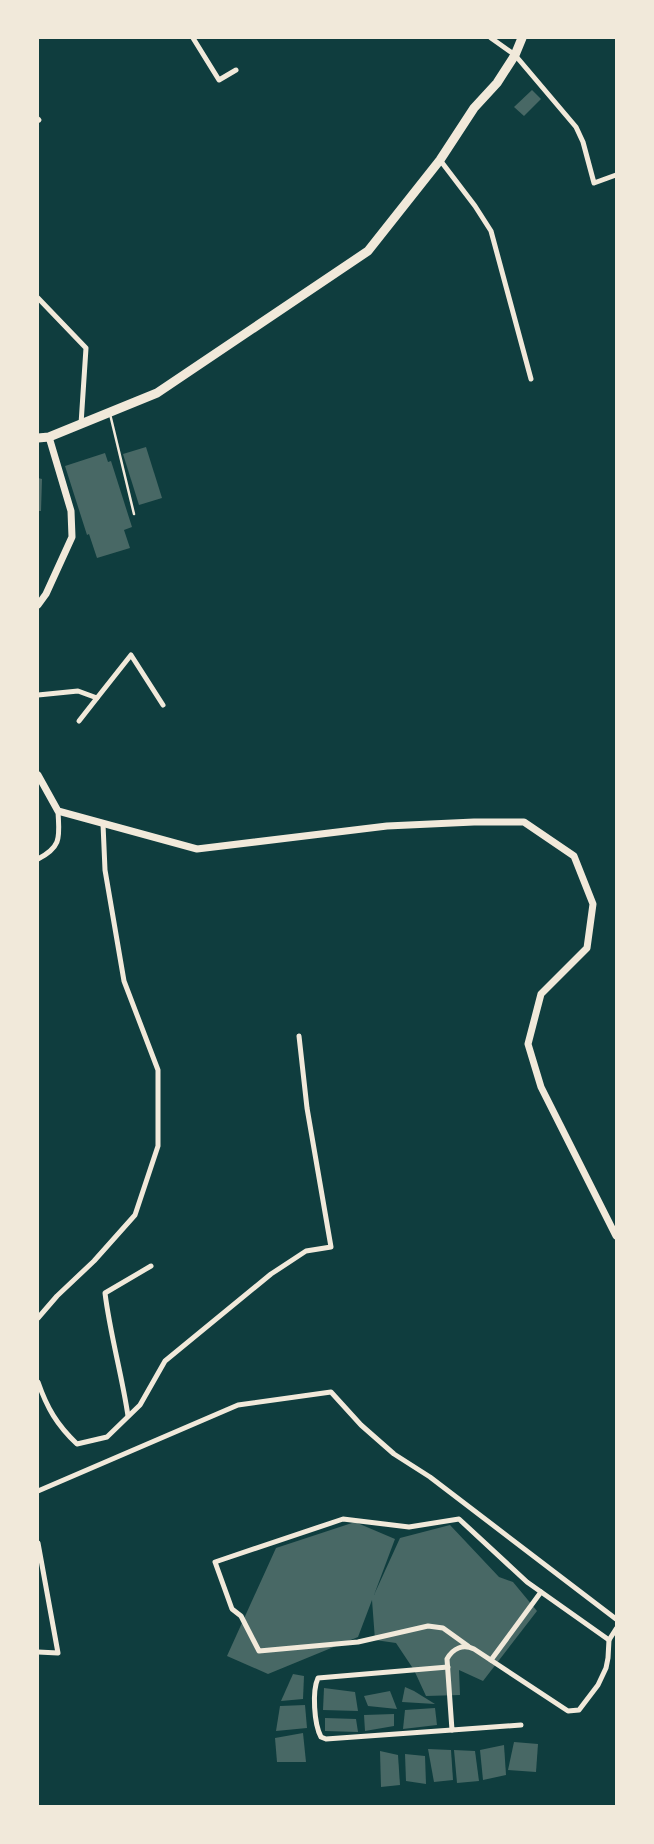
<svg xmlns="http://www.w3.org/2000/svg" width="654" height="1844" font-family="Montserrat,sans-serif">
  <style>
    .building { fill: #486865 }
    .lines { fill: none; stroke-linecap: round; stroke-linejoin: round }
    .service { stroke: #f1e9da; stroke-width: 2.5 }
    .minor { stroke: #f1e9da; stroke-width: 5 }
    .tertiary { stroke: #f1e9da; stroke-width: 7 }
    .primary { stroke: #f1e9da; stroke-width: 9 }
  </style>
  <rect width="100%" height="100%" fill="#0f3d3e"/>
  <g class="building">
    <path d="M 532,90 L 541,99 L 524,116 L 514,107 Z"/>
    <path d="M 146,447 L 162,498 L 139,505 L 123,454 Z"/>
    <path d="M 105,453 L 108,462 L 111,461 L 132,527 L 124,530 L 130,548 L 97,558 L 89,534 L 87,535 L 65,466 Z"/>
    <path d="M 38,478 L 42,479 L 41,511 L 38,511 Z"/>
    <path d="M 355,1522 L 395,1539 L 374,1595 L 400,1538 L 450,1525 L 499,1577 L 513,1582 L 537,1611 L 483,1681 L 459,1670 L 460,1695 L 426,1696 L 414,1670 L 396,1643 L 375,1640 L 372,1600 L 358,1637 L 268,1674 L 227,1656 L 276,1548 Z"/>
    <path d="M 293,1674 L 304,1676 L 303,1699 L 281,1701 Z"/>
    <path d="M 405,1687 L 414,1691 L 435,1704 L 402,1702 Z"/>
    <path d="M 324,1688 L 355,1692 L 358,1711 L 323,1710 Z"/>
    <path d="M 390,1691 L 397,1709 L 368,1706 L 364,1696 Z"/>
    <path d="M 305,1705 L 307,1728 L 276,1731 L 280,1706 Z"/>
    <path d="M 435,1708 L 437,1725 L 403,1729 L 405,1710 Z"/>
    <path d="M 394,1714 L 394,1726 L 365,1731 L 364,1715 Z"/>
    <path d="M 325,1718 L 356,1719 L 358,1732 L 325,1731 Z"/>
    <path d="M 303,1733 L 306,1762 L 277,1762 L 275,1738 Z"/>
    <path d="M 514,1742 L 538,1744 L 536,1772 L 508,1770 Z"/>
    <path d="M 504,1745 L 506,1775 L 483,1780 L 480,1750 Z"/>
    <path d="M 428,1749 L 451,1750 L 453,1780 L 434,1782 Z"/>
    <path d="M 454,1750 L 475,1751 L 479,1781 L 457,1783 Z"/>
    <path d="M 380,1751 L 398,1755 L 400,1785 L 381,1787 Z"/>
    <path d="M 405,1754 L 425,1756 L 426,1784 L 406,1781 Z"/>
  </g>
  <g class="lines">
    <path class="service" d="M 110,414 L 134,514"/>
    <g class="minor">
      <path d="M 193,38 L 219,80 L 236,70"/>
      <path d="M 491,38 L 515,55 L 576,127 L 583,142 L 594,183 L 616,175"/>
      <path d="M 38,119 L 39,120"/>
      <path d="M 440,160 L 475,206 L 491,231 L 531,379"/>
      <path d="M 38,298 L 86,348 L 81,424"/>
      <path d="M 38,695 L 78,691 L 97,698 L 131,655 L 163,705"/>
      <path d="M 79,721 L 97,698"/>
      <path d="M 38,859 C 63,846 59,836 58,811"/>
      <path d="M 38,1318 L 57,1296 L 94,1261 L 135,1215 L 158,1146 L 158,1070 L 124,981 L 105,870 L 103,824"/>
      <path d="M 38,1382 C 47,1408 57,1425 77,1444 L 107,1437 L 140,1405 L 165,1361 L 271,1274 L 306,1251 L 331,1247 L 307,1108 L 299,1036"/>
      <path d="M 128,1416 C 122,1375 110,1334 105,1293 L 151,1266"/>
      <path d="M 38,1491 L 238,1405 L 331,1392 L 361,1425 L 394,1454 L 430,1477 L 616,1619"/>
      <path d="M 38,1543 L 58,1653 L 38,1652"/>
      <path d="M 468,1646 L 443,1628 L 428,1626 L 358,1642 L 259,1651 L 241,1616 L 232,1609 L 215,1562 L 343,1519 L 409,1527 L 459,1519 L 527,1582 L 609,1640"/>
      <path d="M 491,1660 L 541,1592"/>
      <path d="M 448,1667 L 318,1678 C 312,1691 314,1724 321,1737 L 326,1739 L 452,1730"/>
      <path d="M 521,1725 L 452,1730 L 447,1659 C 453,1648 463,1644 474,1649 L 568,1711 L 579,1710 L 598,1685 L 606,1668 L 608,1658 L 609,1640 L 616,1629"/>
    </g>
    <g class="tertiary">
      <path d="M 38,605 L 46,594 L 72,537 L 71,511 L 49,437"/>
      <path d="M 38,775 L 58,811 L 197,849 L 387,826 L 474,822 L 524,822 L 574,856 L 593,904 L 587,948 L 541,994 L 528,1044 L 541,1087 L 616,1236"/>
    </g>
    <path class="primary" d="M 38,438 L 49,437 L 157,393 L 368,251 L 440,160 L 474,108 L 497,83 L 515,55 L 522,38"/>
  </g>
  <rect width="654" height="1844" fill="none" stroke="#f1e9da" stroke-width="78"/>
</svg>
